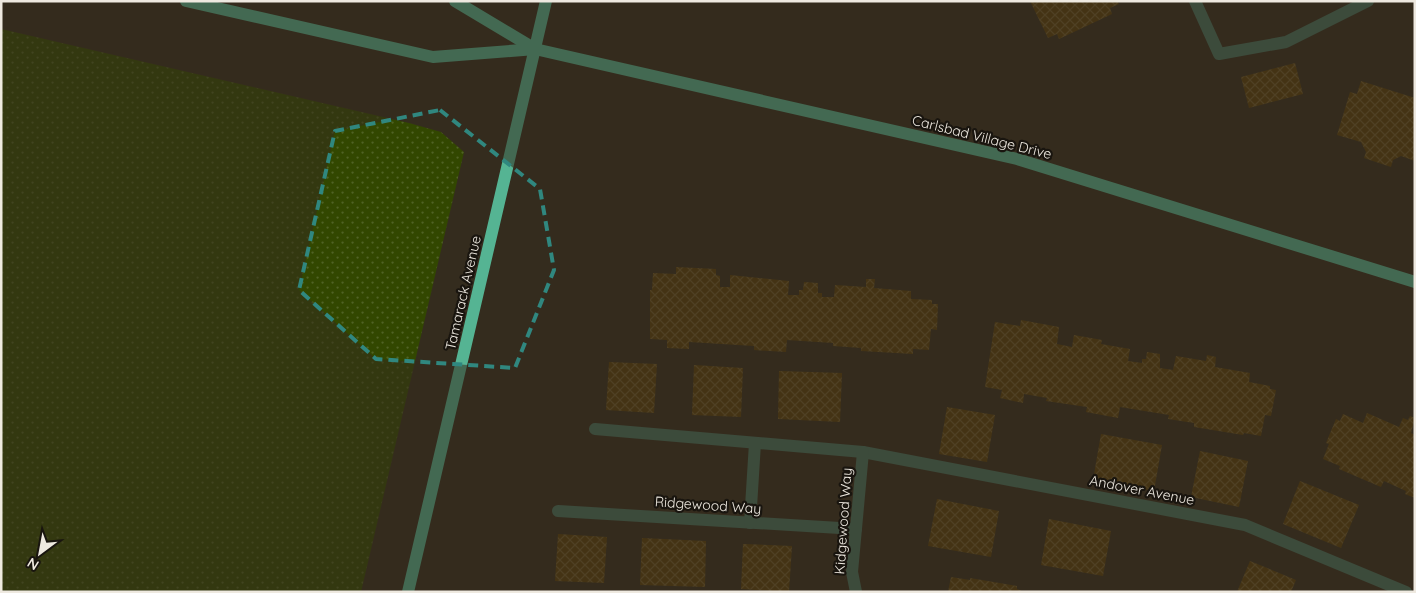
<svg xmlns="http://www.w3.org/2000/svg" width="1416" height="593" font-family="Quicksand,sans-serif">
  <style>
    .grass { fill: url(#grass-dots) }
    .building { fill: url(#building-cross-hatch) }
    .lines { fill: none; stroke-linecap: round; stroke-linejoin: round }
    .minor { stroke: #467161; stroke-width: 12 }
    .major { stroke: #55b493; stroke-width: 12 }
    .marked { fill: none; stroke: #30877f; stroke-width: 4; stroke-dasharray: 10 6; stroke-linejoin: round }
    .labels { text-anchor: middle; dominant-baseline: central; stroke-width: 4.5; stroke-linejoin: round; paint-order: stroke }
    .street-label { font-size: 14px; fill: #eee9e0; stroke: #19150f }
  </style>
  <defs>
    <pattern id="grass-dots" width="8" height="8" patternUnits="userSpaceOnUse" patternTransform="scale(1.25)"><rect width="8" height="8" fill="#324700"/><path d="M2 2h.1M6 6h.1" fill="none" stroke="#506225" stroke-width="1.8" stroke-linecap="round"/></pattern>
    <pattern id="building-cross-hatch" width="8" height="8" patternUnits="userSpaceOnUse" patternTransform="scale(1.25)"><rect width="8" height="8" fill="#573d09"/><path d="M0 0l8 8M0 8l8-8" fill="none" stroke="#6f592d"/></pattern>
  </defs>
  <rect width="100%" height="100%" fill="#342c1e"/>
  <path class="grass" d="M 1,29 L 409,123 L 441,132 L 464,152 L 361,592 L 1,592 Z"/>
  <g class="building">
    <path d="M 1030,1 L 1117,1 L 1119,4 L 1110,8 L 1112,14 L 1059,39 L 1057,34 L 1048,38 Z"/>
    <path d="M 1295,63 L 1303,94 L 1249,108 L 1241,77 Z"/>
    <path d="M 1361,81 L 1415,98 L 1415,161 L 1401,156 L 1393,160 L 1391,167 L 1364,158 L 1366,152 L 1361,142 L 1337,135 L 1350,92 L 1357,94 Z"/>
    <path d="M 676,267 L 716,269 L 716,275 L 720,276 L 720,287 L 730,287 L 730,275 L 789,281 L 788,295 L 799,295 L 799,290 L 803,290 L 804,282 L 818,283 L 818,293 L 822,293 L 822,297 L 834,297 L 835,285 L 866,287 L 866,279 L 875,279 L 874,288 L 911,291 L 911,299 L 932,300 L 932,304 L 938,304 L 937,330 L 931,329 L 929,350 L 913,349 L 913,354 L 861,351 L 861,348 L 833,346 L 833,343 L 787,340 L 786,352 L 754,350 L 754,346 L 689,342 L 689,349 L 667,348 L 667,340 L 650,339 L 650,290 L 652,290 L 653,273 L 676,274 Z"/>
    <path d="M 1021,320 L 1059,327 L 1057,344 L 1072,347 L 1074,335 L 1102,340 L 1101,344 L 1130,349 L 1128,361 L 1142,363 L 1142,359 L 1146,359 L 1147,352 L 1160,354 L 1160,368 L 1173,370 L 1176,356 L 1206,361 L 1207,355 L 1216,357 L 1215,367 L 1250,373 L 1249,382 L 1270,386 L 1270,389 L 1276,390 L 1271,416 L 1265,415 L 1261,436 L 1244,433 L 1243,435 L 1194,427 L 1194,423 L 1168,419 L 1169,415 L 1120,407 L 1118,418 L 1086,412 L 1087,407 L 1046,401 L 1047,398 L 1024,394 L 1023,403 L 1000,398 L 1002,390 L 985,387 L 995,322 L 1020,326 Z"/>
    <path d="M 609,362 L 657,364 L 654,413 L 606,410 Z"/>
    <path d="M 694,365 L 743,368 L 741,417 L 692,415 Z"/>
    <path d="M 779,371 L 842,373 L 840,422 L 778,419 Z"/>
    <path d="M 947,407 L 995,415 L 987,462 L 939,454 Z"/>
    <path d="M 1367,413 L 1399,427 L 1403,418 L 1408,420 L 1410,416 L 1415,418 L 1411,433 L 1415,435 L 1415,498 L 1405,494 L 1406,491 L 1384,481 L 1381,487 L 1339,469 L 1340,466 L 1323,459 L 1329,444 L 1326,443 L 1336,419 L 1340,421 L 1343,414 L 1363,423 Z"/>
    <path d="M 1101,434 L 1162,445 L 1154,491 L 1093,480 Z"/>
    <path d="M 1200,451 L 1248,461 L 1239,507 L 1191,497 Z"/>
    <path d="M 1300,481 L 1359,505 L 1341,548 L 1283,524 Z"/>
    <path d="M 937,499 L 999,511 L 991,557 L 928,546 Z"/>
    <path d="M 1049,519 L 1111,531 L 1103,576 L 1041,565 Z"/>
    <path d="M 558,534 L 607,537 L 604,583 L 555,581 Z"/>
    <path d="M 642,538 L 706,541 L 705,587 L 640,585 Z"/>
    <path d="M 743,544 L 792,546 L 789,592 L 741,589 Z"/>
    <path d="M 1250,561 L 1296,580 L 1291,592 L 1237,592 Z"/>
    <path d="M 951,577 L 970,580 L 970,578 L 1017,586 L 1017,589 L 1024,592 L 948,592 Z"/>
  </g>
  <g class="lines">
    <g class="minor">
      <path d="M 1195,1 L 1219,54 L 1286,42 L 1368,1"/>
      <path d="M 595,429 L 863,452 L 1245,525 L 1406,592"/>
      <path d="M 558,511 L 856,529"/>
      <path d="M 750,523 L 755,443"/>
      <path d="M 856,592 L 852,572 L 863,452"/>
    </g>
    <g class="major">
      <path d="M 186,1 L 433,57 L 535,49 L 1017,159 L 1415,282"/>
      <path d="M 455,1 L 535,49"/>
      <path d="M 408,592 L 546,1"/>
    </g>
  </g>
  <path d="M0 0H1416V593H0ZM 440,110 L 540,189 L 554,270 L 515,368 L 376,359 L 299,290 L 335,131 Z" fill="#342c1e" fill-opacity=".55" fill-rule="evenodd"/>
  <path class="marked" d="M 440,110 L 540,189 L 554,270 L 515,368 L 376,359 L 299,290 L 335,131 Z"/>
  <g class="labels">
    <g class="street-label">
      <text transform="translate(982 137) rotate(14)">Carlsbad Village Drive</text>
      <text transform="translate(463 293) rotate(-77)">Tamarack Avenue</text>
      <text transform="translate(1142 490) rotate(11)">Andover Avenue</text>
      <text transform="translate(708 505) rotate(4)">Ridgewood Way</text>
      <text transform="translate(843 521) rotate(-86)">Kidgewood Way</text>
    </g>
  </g>
  <rect width="1416" height="593" fill="none" stroke="#eee9e0" stroke-width="5"/>
  <g transform="translate(40 553) rotate(212)" stroke="#19150f" stroke-width="4" paint-order="stroke">
  <path d="M0-4L9 19L0 12L-9 19Z" fill="#eee9e0"/>
  <text y="-8" font-size="14" font-weight="bold" text-anchor="middle" fill="#eee9e0">N</text>
  </g>
</svg>
